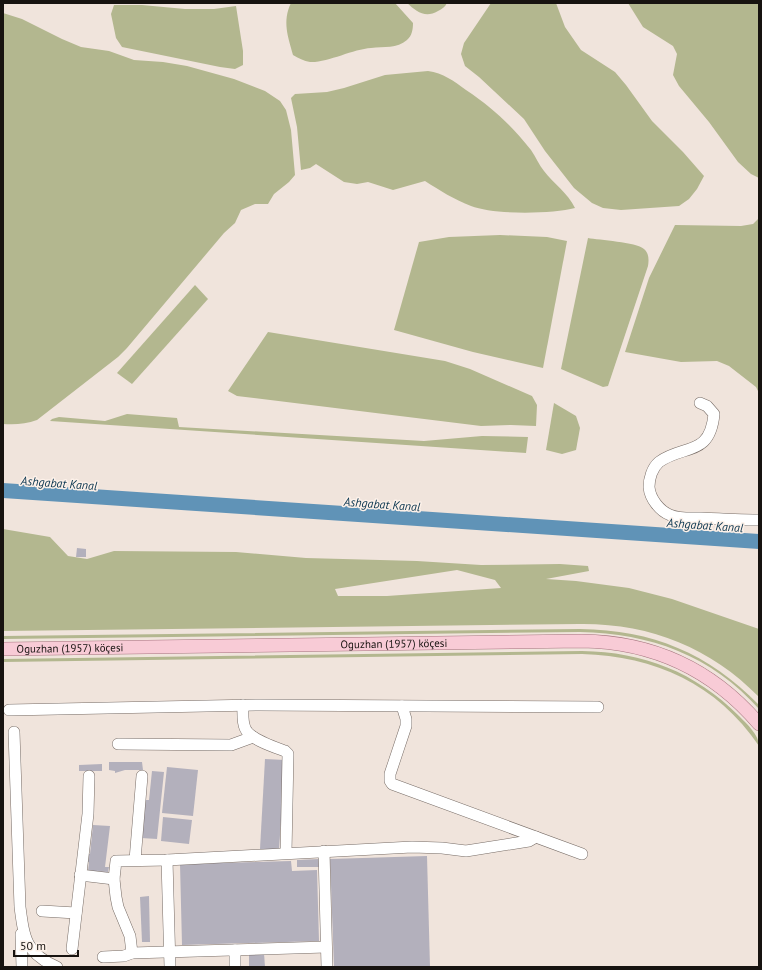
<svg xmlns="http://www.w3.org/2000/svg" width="762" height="970" font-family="'PT Sans',sans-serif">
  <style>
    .green { fill: #b3b78f; fill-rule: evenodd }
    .water { fill: #6093b7 }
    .building { fill: #b3b0bc }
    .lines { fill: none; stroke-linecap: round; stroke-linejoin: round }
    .minor-casing { stroke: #776c66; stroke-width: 12 }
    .major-casing { stroke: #a6747f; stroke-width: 14 }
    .minor { stroke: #fff; stroke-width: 11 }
    .major { stroke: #f8cbd6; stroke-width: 13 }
    .labels { text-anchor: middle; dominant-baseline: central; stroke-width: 3; stroke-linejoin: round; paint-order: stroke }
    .street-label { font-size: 11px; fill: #171310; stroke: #fdf1e9 }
    .water-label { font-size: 12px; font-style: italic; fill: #0a354f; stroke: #fdf1e9 }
  </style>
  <rect width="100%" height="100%" fill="#f0e4dc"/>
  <g class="green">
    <path d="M 291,3 L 395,3 L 413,23 C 413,29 412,36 407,40 C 397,49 384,46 371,48 C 353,49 327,63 310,62 C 304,61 298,58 293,55 C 288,37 282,21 291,3 Z"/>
    <path d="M 407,3 L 447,3 C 445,7 442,9 438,11 C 425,19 416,11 407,3 Z"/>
    <path d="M 491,3 L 556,3 L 565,27 L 581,50 L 615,72 L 626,85 L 652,121 L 683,152 L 704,176 L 697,189 L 689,199 L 679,206 L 621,210 L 603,208 L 592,203 L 574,188 L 545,151 L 524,119 L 479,77 L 465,66 L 461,54 L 464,43 Z"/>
    <path d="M 628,3 L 759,3 L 759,178 L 751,174 L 738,162 L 709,122 L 679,86 L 673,75 L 677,54 L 673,46 L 643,27 Z"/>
    <path d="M 114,5 L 142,5 L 185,9 L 214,9 L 236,6 L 243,51 L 243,65 L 235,69 L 220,67 L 122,47 L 116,38 L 111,14 Z"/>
    <path d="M 3,13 L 22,19 L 62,39 L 81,47 L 109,51 L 134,60 L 163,62 L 187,66 L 234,79 L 265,91 L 280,101 L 286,110 L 291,130 L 295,175 L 289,182 L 274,194 L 268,204 L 255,204 L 241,210 L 235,223 L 224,233 L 127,348 L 118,357 L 37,420 C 26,424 15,425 3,424 Z"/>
    <path d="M 428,71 C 443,73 454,81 466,90 C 493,108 511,125 531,150 C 536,157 539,165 544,171 C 554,184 568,193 575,208 C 552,214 494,215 471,206 C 455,200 439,190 425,181 L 393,190 L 368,182 L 357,184 L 344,182 L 316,164 L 310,168 L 301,170 L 297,127 L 291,98 L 295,94 L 327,92 L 344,88 L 385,75 Z"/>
    <path d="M 759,218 L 759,393 L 756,387 L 729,366 L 717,361 L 681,362 L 625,352 L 649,278 L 675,225 L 741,226 L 753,224 Z"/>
    <path d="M 500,235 L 547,237 L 567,241 L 543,368 L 473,352 L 394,330 L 419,242 L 449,237 Z"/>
    <path d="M 588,238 C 599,240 636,242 644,249 C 649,253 649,260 648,266 L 608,386 L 603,387 L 561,369 Z"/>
    <path d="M 195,285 L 208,299 L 132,384 L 117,373 Z"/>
    <path d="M 268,332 L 445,361 L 470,369 L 532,396 L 537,405 L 536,426 L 511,425 L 481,426 L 237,396 L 228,391 Z"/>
    <path d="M 554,403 L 576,416 L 580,428 L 576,450 L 562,454 L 546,450 Z"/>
    <path d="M 127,414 L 177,418 L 179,427 L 424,441 L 482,436 L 528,437 L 526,453 L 50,421 L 52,419 L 59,417 L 105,421 Z"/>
    <path d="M 3,529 L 50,537 L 68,556 L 87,559 L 114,551 L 236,552 L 306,558 L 417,561 L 481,565 L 560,564 L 588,566 L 589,571 L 546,579 L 576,581 L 629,588 L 672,599 L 759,629 L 759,697 C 710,647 649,623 579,624 L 3,631 ZM 457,570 L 495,580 L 501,588 L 387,596 L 338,596 L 335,589 Z"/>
    <path d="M 580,629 C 653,630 708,653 759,705 L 759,709 C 712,656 650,633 580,632 L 3,639 L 3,636 Z"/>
    <path d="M 582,651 C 644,652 695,672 739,716 C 747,724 759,735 759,746 C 717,684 655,656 582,654 L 3,662 L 3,659 Z"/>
  </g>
  <path class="water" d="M 3,483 L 759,534 L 759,549 L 3,498 Z"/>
  <g class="building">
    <path d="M 77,548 L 86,549 L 86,557 L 76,557 Z"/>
    <path d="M 265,759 L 285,760 L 279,850 L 260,849 Z"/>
    <path d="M 109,762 L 142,762 L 143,770 L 125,770 L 115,773 L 115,771 L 109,770 Z"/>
    <path d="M 102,764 L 102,771 L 79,771 L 79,765 Z"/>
    <path d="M 167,767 L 198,770 L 193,816 L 162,813 Z"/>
    <path d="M 152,771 L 164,772 L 157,839 L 141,838 L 145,800 L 149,800 Z"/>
    <path d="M 163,817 L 192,820 L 189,844 L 161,841 Z"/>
    <path d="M 93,825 L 110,826 L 105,867 L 109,867 L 108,872 L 88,871 L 89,862 L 85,862 L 86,854 L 90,854 Z"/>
    <path d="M 427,856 L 430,967 L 334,967 L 330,859 Z"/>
    <path d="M 319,859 L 319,867 L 297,867 L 297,860 Z"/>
    <path d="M 291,861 L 292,871 L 317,870 L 319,941 L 182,945 L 180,864 Z"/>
    <path d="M 149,896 L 150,942 L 142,942 L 140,897 Z"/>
    <path d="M 249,953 L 264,953 L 265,967 L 249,967 Z"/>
  </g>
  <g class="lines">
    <defs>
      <g id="minor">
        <path d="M 700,403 L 707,406 L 714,414 C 710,457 684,444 659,462 C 652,468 649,479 649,487 C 650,499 660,511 670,515 C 679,519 691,518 701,518 C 720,519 740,520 759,520"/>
        <path d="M 243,705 C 243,712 242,721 245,728 C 249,739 274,747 285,751 L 288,754 L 286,853"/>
        <path d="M 402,706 L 406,719 L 406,726 L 390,774 L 390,781 L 392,784 L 582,854"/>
        <path d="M 9,710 L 260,705 L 598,707"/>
        <path d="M 14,732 L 20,907 C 24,938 26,954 57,967"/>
        <path d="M 118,744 L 231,745 L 253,737"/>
        <path d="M 324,851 L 327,967"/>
        <path d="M 135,860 L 142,776"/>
        <path d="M 167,860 L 170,967"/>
        <path d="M 80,875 L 114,879"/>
        <path d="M 42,911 L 76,913"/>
        <path d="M 21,934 L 22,967"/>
        <path d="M 72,949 L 88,814 L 89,776"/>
        <path d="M 235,950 L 235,967"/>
        <path d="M 132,953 L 130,936 L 118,907 L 116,897 L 114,879 L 116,861 L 167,860 L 412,847 L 442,848 L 466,851 L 529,841 L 536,837"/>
        <path d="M 103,957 L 124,956 L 132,953 L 326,947"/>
      </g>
      <g id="major">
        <path id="s1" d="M 3,649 L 582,641 C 654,642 712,669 759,724"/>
      </g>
    </defs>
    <use href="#minor" class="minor-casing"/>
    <use href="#major" class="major-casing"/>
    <use href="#minor" class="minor"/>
    <use href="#major" class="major"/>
  </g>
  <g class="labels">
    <g class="street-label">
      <text stroke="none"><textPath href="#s1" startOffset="391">Oguzhan (1957) köçesi</textPath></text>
      <text stroke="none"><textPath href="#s1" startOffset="67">Oguzhan (1957) köçesi</textPath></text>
    </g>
    <g class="water-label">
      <text transform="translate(59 483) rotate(4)">Ashgabat Kanal</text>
      <text transform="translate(382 504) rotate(4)">Ashgabat Kanal</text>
      <text transform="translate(705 525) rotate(4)">Ashgabat Kanal</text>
    </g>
  </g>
  <rect width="762" height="970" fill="none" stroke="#171310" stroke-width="8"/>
  <path d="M14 950v6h64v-6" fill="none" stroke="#171310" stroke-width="2"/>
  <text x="20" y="950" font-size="12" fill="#171310" stroke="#fdf1e9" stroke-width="3" paint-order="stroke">50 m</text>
</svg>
